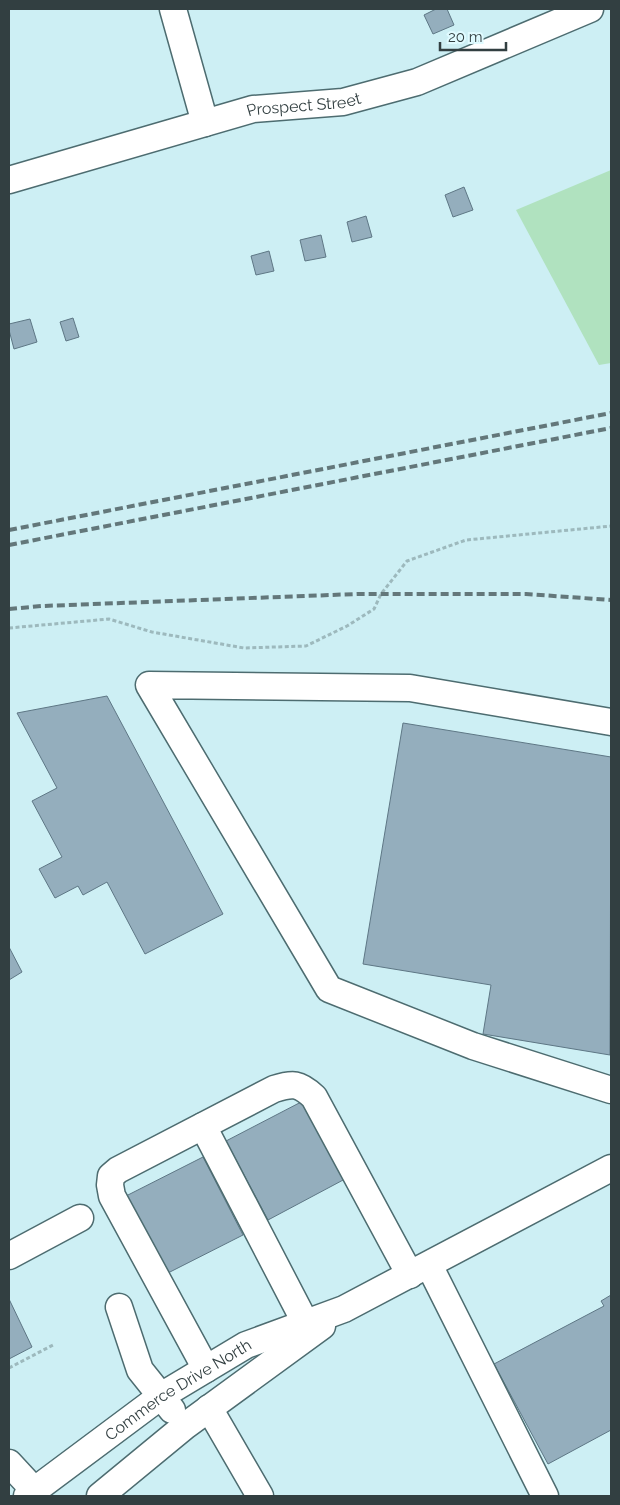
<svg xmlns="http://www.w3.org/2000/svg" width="620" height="1505" font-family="Raleway,sans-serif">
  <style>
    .green { fill: #b0e2bf }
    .building { fill: #94aebd; stroke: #5e7785 }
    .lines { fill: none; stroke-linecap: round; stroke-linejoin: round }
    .minor-casing { stroke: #4d6c70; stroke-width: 29 }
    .path { stroke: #9db9bd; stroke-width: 3; stroke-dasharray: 4 2.5; stroke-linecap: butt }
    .minor { stroke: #fff; stroke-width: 26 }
    .rail { stroke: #63777a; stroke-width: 4; stroke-dasharray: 8 4; stroke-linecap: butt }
    .labels { text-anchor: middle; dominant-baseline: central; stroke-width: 4; stroke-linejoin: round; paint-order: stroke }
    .street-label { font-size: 16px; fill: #323f41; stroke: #e0fbff }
  </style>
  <rect width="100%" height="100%" fill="#cdeff4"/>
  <path class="green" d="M 611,170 L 611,363 L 599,365 L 516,210 Z"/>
  <g class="building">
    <path d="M 436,9 L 447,9 L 454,25 L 433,34 L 424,15 Z"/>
    <path d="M 464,187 L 473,210 L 453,217 L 445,195 Z"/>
    <path d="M 366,216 L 372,237 L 352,242 L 347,222 Z"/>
    <path d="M 321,235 L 326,257 L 305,261 L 300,240 Z"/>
    <path d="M 269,251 L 274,271 L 256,275 L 251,256 Z"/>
    <path d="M 73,318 L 79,337 L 66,341 L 60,322 Z"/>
    <path d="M 30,319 L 37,342 L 14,349 L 9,330 L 9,324 Z"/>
    <path d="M 107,696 L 223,914 L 145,954 L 107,882 L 83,895 L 78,886 L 55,898 L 39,869 L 62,857 L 32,801 L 57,788 L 17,713 Z"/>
    <path d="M 403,723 L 611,757 L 610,1055 L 483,1034 L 491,985 L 363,964 Z"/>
    <path d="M 9,947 L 22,972 L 9,980 Z"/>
    <path d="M 303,1101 L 345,1179 L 268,1220 L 226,1141 Z"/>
    <path d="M 203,1157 L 243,1235 L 164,1275 L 124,1197 Z"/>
    <path d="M 611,1295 L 611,1430 L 548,1464 L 494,1364 L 604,1306 L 601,1301 Z"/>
    <path d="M 9,1299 L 32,1347 L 9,1359 Z"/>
  </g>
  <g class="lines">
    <defs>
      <g id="minor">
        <path d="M 173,9 L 205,123"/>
        <path id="s1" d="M 9,180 L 253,109 L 343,102 L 417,82 L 590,9"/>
        <path d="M 611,722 L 410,688 L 149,685 L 329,989 L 473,1046 L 611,1090"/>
        <path d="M 203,1126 L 306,1324"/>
        <path d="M 9,1256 L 80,1218"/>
        <path d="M 429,1265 L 545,1496"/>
        <path d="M 119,1307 L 140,1370 L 172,1410"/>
        <path d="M 206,1369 L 112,1196 L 110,1185 L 111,1176 L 118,1170 L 274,1089 C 293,1083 299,1083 314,1097 L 410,1275"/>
        <path d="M 209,1408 L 260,1496"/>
        <path d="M 9,1463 L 34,1490"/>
        <path id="s2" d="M 27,1496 L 161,1396 L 246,1345 L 344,1309 L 611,1168"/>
        <path d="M 100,1496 L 185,1426 L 322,1326"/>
      </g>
    </defs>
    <use href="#minor" class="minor-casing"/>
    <g class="path">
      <path d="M 9,628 L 109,619 L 152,632 L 244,648 L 306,646 L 347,626 L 374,609 L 381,594 L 407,561 L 466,540 L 611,526"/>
      <path d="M 9,1368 L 53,1345"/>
    </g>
    <use href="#minor" class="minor"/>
    <g class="rail">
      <path d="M 9,530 L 611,413"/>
      <path d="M 9,545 L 611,428"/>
      <path d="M 9,609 L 42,606 L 357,594 L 526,594 L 611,600"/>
    </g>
  </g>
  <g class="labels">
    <g class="street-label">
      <text stroke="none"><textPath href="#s1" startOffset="305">Prospect Street</textPath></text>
      <text stroke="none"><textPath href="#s2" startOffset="185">Commerce Drive North</textPath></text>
    </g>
  </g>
  <rect width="620" height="1505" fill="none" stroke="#323f41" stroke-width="20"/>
  <path d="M440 42v8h66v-8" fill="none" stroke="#323f41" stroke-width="2.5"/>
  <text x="448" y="42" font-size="15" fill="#323f41" stroke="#e0fbff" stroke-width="4" paint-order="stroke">20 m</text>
</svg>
